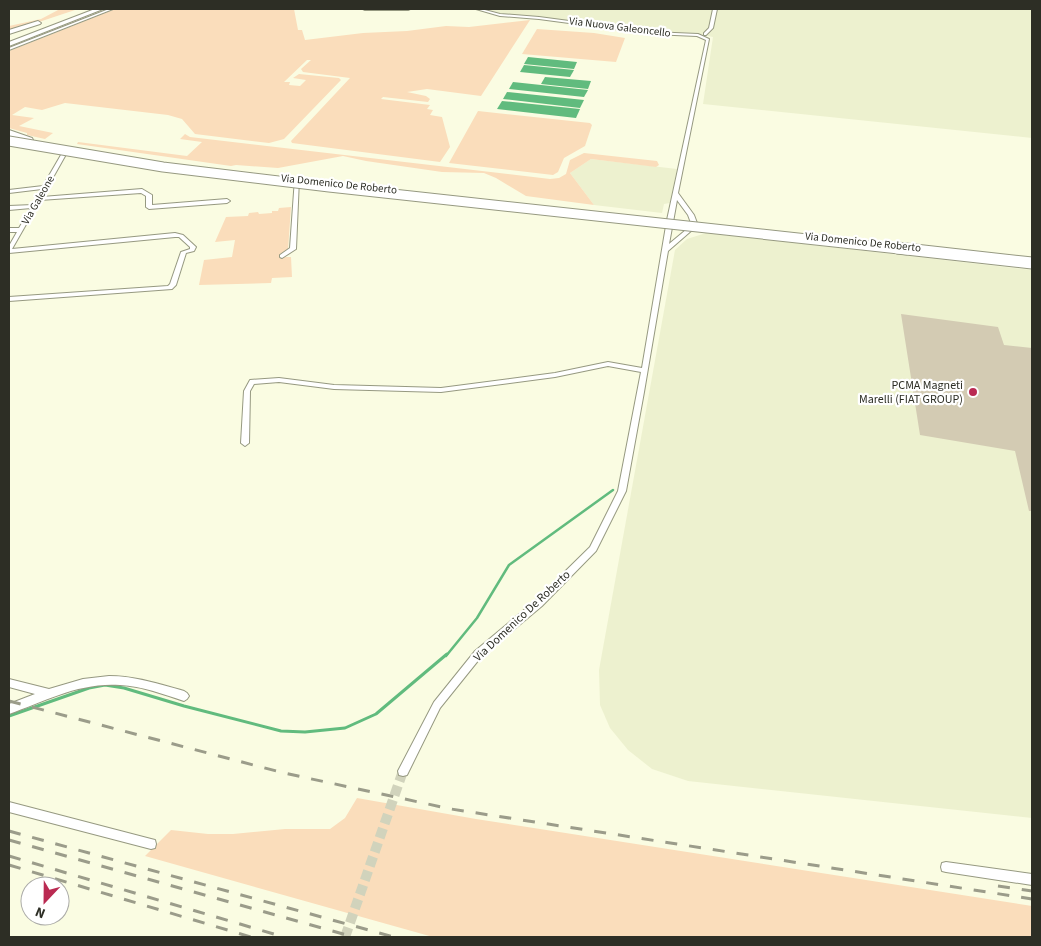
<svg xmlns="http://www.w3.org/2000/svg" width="1041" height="946" font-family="'Source Sans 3',sans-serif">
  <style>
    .built { fill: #edf1cf }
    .green { fill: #faddbb }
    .water { fill: #61bb7e }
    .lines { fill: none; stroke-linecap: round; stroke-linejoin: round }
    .stream-far1 { stroke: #61bb7e; stroke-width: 2.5 }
    .stream { stroke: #61bb7e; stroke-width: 3 }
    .building { fill: #d3cbb3 }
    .street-tunnel { stroke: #d1d3bc; stroke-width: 10; stroke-dasharray: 10 5; stroke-linecap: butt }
    .street-casing { stroke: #969981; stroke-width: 2 }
    .highway-casing { stroke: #969981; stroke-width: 2 }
    .street { fill: #fff; fill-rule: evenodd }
    .highway { fill: #fff; fill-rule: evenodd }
    .rail { stroke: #9b9c8a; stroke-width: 3; stroke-dasharray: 12 12; stroke-linecap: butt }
    .highway-bridge-far1-casing { stroke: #969981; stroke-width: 11; stroke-linecap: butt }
    .highway-bridge-casing { stroke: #969981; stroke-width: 13; stroke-linecap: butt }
    .highway-bridge-far1 { stroke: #fff; stroke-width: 9 }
    .highway-bridge { stroke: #fff; stroke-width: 11 }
    .poi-dot { fill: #ba2a52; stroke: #fff; stroke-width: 2 }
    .labels { text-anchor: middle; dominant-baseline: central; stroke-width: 4.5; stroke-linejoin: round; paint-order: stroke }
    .far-street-label { font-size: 11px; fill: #2d2e25; stroke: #fff }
    .poi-label { font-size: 12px; fill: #2d2e25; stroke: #fff; text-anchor: end }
    .street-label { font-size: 12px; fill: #2d2e25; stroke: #fff }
  </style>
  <rect width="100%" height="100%" fill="#fafce2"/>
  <g class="built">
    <path d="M 481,9 L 1032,9 L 1032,138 L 703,104 L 713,37 L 694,33 L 656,32 L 506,14 Z"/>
    <path d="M 591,159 L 677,169 L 670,203 L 664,204 L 662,213 L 594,205 L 570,173 Z"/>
    <path d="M 706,233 L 1032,270 L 1032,818 L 688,781 L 652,769 L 628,750 L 610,728 L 600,705 L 599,670 L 675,250 L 687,239 Z"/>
  </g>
  <g class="green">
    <path d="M 60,9 L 78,9 L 9,32 L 9,26 L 41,19 Z"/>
    <path d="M 115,9 L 294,9 L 298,30 L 302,30 L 305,40 L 363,33 L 407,31 L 446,26 L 469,27 L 530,20 L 481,96 L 427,89 L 407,92 L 426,96 L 430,99 L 428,102 L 383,97 L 381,99 L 430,105 L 427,109 L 433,110 L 430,115 L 442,117 L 450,147 L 440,162 L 292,143 L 291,141 L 350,78 L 303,72 L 301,69 L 311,60 L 307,60 L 284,82 L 290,82 L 289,85 L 300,86 L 306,80 L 293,78 L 299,74 L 339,78 L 341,80 L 284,139 L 269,143 L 195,134 L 182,119 L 168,115 L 65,103 L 42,110 L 25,107 L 12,115 L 34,118 L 19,126 L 53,133 L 45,139 L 27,135 L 27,133 L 9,128 L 9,51 Z"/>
    <path d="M 537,29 L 594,33 L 625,38 L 616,62 L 522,54 Z"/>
    <path d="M 478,111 L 590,123 L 592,125 L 585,146 L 564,158 L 558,172 L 553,175 L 449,163 Z"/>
    <path d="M 185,134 L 190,137 L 550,179 L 559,178 L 566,174 L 570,160 L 584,153 L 657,161 L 659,165 L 656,167 L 591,159 L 570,173 L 594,205 L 526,196 L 496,178 L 484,173 L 442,172 L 366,161 L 343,156 L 278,168 L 236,165 L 231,166 L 77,144 L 78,142 L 187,156 L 202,142 L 180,139 Z"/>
    <path d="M 291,207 L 288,250 L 287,253 L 280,254 L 280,257 L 291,257 L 292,277 L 272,278 L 271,283 L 199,285 L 204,260 L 232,257 L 235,240 L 215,242 L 226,217 L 248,216 L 249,213 L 258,212 L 259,214 L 272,213 L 272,211 L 278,211 L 279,208 Z"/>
    <path d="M 357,798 L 476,819 L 1032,906 L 1032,937 L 433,937 L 145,856 L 171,830 L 208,834 L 233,834 L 285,829 L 330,829 L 345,818 Z"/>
  </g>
  <g class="water">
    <path d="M 528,57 L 577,62 L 574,69 L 524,64 Z"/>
    <path d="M 524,65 L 574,70 L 570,77 L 520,72 Z"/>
    <path d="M 545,77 L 591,81 L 588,89 L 541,84 Z"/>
    <path d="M 513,82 L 588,90 L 584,97 L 509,89 Z"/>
    <path d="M 507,92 L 584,100 L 580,108 L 503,99 Z"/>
    <path d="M 502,101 L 580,109 L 576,118 L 497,109 Z"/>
  </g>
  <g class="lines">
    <path class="stream-far1" d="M 446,656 L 477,618 L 509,565 L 613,490"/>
    <path class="stream" d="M 9,716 L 89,688 L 105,685 L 124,688 L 184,706 L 281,731 L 305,732 L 345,728 L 376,714 L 447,654"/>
  </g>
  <path class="building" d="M 901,314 L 998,327 L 1004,345 L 1032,348 L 1032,511 L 1029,511 L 1015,451 L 920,435 Z"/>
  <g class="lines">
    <path class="street-tunnel" d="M 345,937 L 403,771"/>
    <defs>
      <g id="street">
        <path d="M 109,9 L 113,9 L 9,50 L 9,48 Z"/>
        <path d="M 363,9 L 410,9 L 408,10 L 365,10 Z"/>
        <path d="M 476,9 L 481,9 L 500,14 L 539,17 L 652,32 L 698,34 L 709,39 L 678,193 L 694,215 L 697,223 L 691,231 L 668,251 L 644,392 L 626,491 L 596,551 L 542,606 L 481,657 L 440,708 L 407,775 L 403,776 L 399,775 L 398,771 L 434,702 L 475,651 L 536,600 L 590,547 L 618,491 L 641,372 L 608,366 L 555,377 L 441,392 L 334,389 L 279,382 L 254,384 L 250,391 L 249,443 L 245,446 L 241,443 L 244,391 L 250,380 L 279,378 L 334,385 L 441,388 L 555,373 L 608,362 L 642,368 L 667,220 L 706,40 L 697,36 L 652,34 L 539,19 L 500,16 ZM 677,200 L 688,215 L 691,223 L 687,229 L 669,244 Z"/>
        <path d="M 713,9 L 717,9 L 713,28 L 706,35 L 704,35 L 704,33 L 709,28 Z"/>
        <path d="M 65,148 L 69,149 L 42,197 L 142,189 L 152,195 L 152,205 L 227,199 L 230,201 L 227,203 L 149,209 L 146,207 L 146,196 L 141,193 L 40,200 L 12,249 L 175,233 L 183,235 L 196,247 L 194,251 L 186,253 L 176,285 L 172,289 L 9,301 L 9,297 L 168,286 L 170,284 L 181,252 L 190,249 L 190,247 L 179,237 L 175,237 L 9,253 L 9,246 L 17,232 L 9,232 L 9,228 L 19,228 L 31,208 L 9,210 L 9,206 L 33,205 L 42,189 L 9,193 L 9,190 L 43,186 Z"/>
        <path d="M 295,178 L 299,179 L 296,249 L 282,258 L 280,257 L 280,255 L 290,248 Z"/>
        <path d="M 109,676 C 135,676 159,684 184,691 L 187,693 L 189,696 L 187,699 L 184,701 C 163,694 142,686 120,685 C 80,682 45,701 9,714 L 9,704 L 35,694 L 9,687 L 9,679 L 49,689 L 83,679 Z"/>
        <path d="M 9,802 L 151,839 L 155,840 L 156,844 L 155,848 L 151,849 L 9,812 Z"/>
        <path d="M 946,862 L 1032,874 L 1032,885 L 946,872 L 942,871 L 941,867 L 942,863 Z"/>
      </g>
      <g id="highway">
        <path d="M 95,9 L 103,9 L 9,46 L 9,42 Z"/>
        <path d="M 38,21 L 41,23 L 40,24 L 9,34 L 9,30 Z"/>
        <path d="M 9,130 L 32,138 L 33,140 L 29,143 L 9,136 Z"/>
      </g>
    </defs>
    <use href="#street" class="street-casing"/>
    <use href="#highway" class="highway-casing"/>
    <use href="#street" class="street"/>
    <use href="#highway" class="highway"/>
    <g class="rail">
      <path d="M 9,701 L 284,773 L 451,809 L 1032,899"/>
      <path d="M 9,831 L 394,937"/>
      <path d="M 9,840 L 354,937"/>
      <path d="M 9,856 L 284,937"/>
      <path d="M 9,865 L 251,937"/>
      <path d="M 998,886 L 1032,891"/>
    </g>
    <defs>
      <path id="highway-bridge-far1" d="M 9,141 L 163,167 L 329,187 L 908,250"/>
      <path id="highway-bridge" d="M 897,248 L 1032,263"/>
    </defs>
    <use href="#highway-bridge-far1" class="highway-bridge-far1-casing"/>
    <use href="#highway-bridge" class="highway-bridge-casing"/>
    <use href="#highway-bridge-far1" class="highway-bridge-far1"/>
    <use href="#highway-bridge" class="highway-bridge"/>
  </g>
  <circle class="poi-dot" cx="973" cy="392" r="5"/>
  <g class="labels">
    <g class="far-street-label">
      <text transform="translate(620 27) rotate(7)">Via Nuova Galeoncello</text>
      <text transform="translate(339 184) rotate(6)">Via Domenico De Roberto</text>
      <text transform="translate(38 200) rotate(-60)">Via Galeone</text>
      <text transform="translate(863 242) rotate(6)">Via Domenico De Roberto</text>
    </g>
    <g class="poi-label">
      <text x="963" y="385">PCMA Magneti<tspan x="963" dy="14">Marelli (FIAT GROUP)</tspan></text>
    </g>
    <g class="street-label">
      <text transform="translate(522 616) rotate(-43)">Via Domenico De Roberto</text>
    </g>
  </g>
  <rect width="1041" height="946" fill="none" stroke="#2d2e25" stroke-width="20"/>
  <g transform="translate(45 901) rotate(202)"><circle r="24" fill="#ffffff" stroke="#ababa8"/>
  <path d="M0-4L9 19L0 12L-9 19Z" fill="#ba2a52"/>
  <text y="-8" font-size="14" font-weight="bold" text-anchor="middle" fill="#2d2e25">N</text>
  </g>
</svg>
